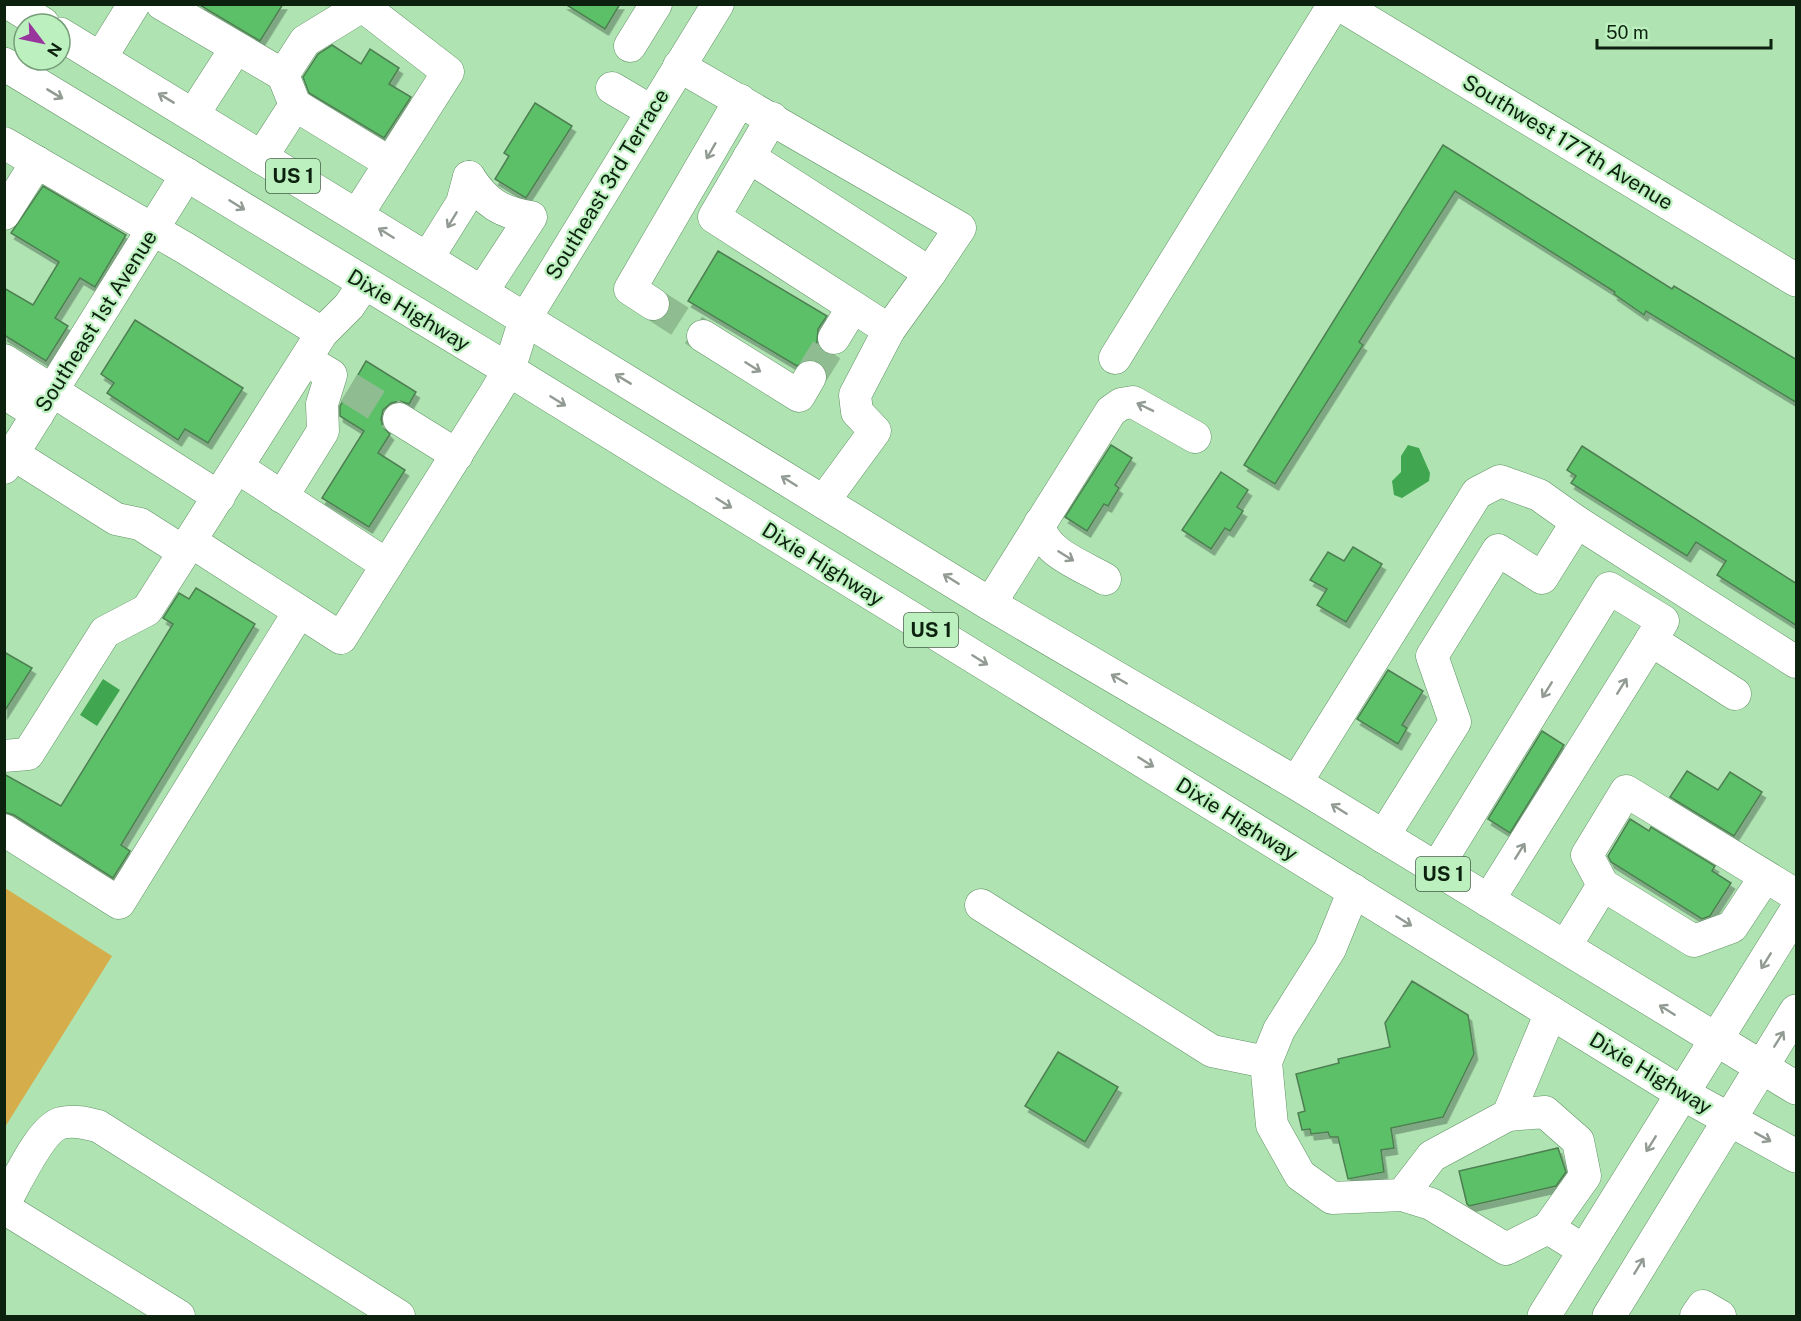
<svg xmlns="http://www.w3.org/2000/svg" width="1801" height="1321" font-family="'Public Sans',sans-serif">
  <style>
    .green { fill: #d6ad4b }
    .water { fill: #41a650 }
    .building { fill: #5cc068; stroke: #4e7f52; stroke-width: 1.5; filter: url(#shadow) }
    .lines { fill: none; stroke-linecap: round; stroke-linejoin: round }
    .minor-tunnel { stroke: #8fbd91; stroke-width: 32; stroke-dasharray: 32 16; stroke-linecap: butt }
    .minor-casing { stroke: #619265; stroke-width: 33 }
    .major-casing { stroke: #619265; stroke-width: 34 }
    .highway-casing { stroke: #619265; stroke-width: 34 }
    .minor { stroke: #fff; stroke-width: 32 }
    .major { stroke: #fff; stroke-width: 33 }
    .highway { stroke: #fff; stroke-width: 33 }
    .oneway { stroke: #929b93 }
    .labels { text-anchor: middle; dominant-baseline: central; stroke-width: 4.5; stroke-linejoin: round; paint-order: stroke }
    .shield { fill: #bcf1bf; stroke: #425f44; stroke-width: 1.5 }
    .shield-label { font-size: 20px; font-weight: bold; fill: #0d210f }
    .street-label { font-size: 21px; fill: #0d210f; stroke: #bcf1bf }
  </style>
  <defs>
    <filter id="shadow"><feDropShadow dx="3.5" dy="6" stdDeviation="0" flood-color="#0004"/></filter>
  </defs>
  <rect width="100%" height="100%" fill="#afe4b2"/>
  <path class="green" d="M 5,888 L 112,956 L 5,1127 Z"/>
  <g class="water">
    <path d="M 1408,445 L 1419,448 L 1430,473 L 1429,481 L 1402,498 L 1394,495 L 1392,481 L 1401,472 L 1401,456 Z"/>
    <path d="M 103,679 L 120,690 L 97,726 L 80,715 Z"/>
  </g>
  <g class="building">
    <path d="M 198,4 L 283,4 L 260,41 Z"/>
    <path d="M 565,4 L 620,4 L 605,29 Z"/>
    <path d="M 332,45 L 361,64 L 370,49 L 399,68 L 389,84 L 411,97 L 384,138 L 309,93 L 303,77 L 318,54 Z"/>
    <path d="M 535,103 L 572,126 L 526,198 L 495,179 L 509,156 L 504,153 Z"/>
    <path d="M 1443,145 L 1672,289 L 1674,286 L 1797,360 L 1797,403 L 1646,311 L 1644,315 L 1614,294 L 1615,292 L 1455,191 L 1359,342 L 1363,345 L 1275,484 L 1244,465 Z"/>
    <path d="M 43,186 L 126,235 L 95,287 L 80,278 L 55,318 L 68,326 L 46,361 L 4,335 L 4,288 L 33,305 L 59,262 L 11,233 Z"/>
    <path d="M 718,251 L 827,316 L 818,329 L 817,342 L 806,360 L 797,366 L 688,301 Z"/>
    <path d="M 135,320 L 243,388 L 208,443 L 185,429 L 178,440 L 107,393 L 114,383 L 101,374 Z"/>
    <path d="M 366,361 L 416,392 L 409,404 L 400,401 L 391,403 L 383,410 L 381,419 L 383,427 L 390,434 L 378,453 L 405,470 L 369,527 L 322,498 L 364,431 L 340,416 L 340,406 Z"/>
    <path d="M 1111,445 L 1132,458 L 1115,485 L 1119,488 L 1108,506 L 1104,504 L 1087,531 L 1065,517 Z"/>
    <path d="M 1582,446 L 1797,584 L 1797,626 L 1717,575 L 1726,561 L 1696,542 L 1687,556 L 1571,483 L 1576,476 L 1567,470 Z"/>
    <path d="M 1221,472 L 1248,490 L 1237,507 L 1243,511 L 1230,531 L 1225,528 L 1211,549 L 1182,530 Z"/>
    <path d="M 1353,547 L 1382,564 L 1346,622 L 1317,605 L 1327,589 L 1310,580 L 1328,552 L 1344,561 Z"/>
    <path d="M 196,588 L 255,624 L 121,845 L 130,851 L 113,878 L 14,815 L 4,812 L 4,774 L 61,806 L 173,624 L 163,618 L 179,593 L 189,599 Z"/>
    <path d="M 4,652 L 32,668 L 4,712 Z"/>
    <path d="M 1388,670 L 1423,691 L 1402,725 L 1407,728 L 1398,744 L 1357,719 Z"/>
    <path d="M 1542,731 L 1564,745 L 1510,833 L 1488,819 Z"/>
    <path d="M 1687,771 L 1718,790 L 1730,772 L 1762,792 L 1734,836 L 1670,797 Z"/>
    <path d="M 1630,819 L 1649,831 L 1651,827 L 1715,866 L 1712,871 L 1731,883 L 1710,916 L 1702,919 L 1611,862 L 1608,856 Z"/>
    <path d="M 1412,981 L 1468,1015 L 1474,1054 L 1443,1117 L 1391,1128 L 1394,1148 L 1381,1150 L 1384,1172 L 1348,1179 L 1338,1137 L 1330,1137 L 1328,1132 L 1311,1134 L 1310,1129 L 1302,1130 L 1298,1113 L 1305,1111 L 1296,1074 L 1339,1063 L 1338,1059 L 1390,1047 L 1385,1023 Z"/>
    <path d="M 1058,1052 L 1118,1087 L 1085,1142 L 1025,1106 Z"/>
    <path d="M 1558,1148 L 1566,1172 L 1556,1186 L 1469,1206 L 1467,1204 L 1459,1171 Z"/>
  </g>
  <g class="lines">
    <g class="minor-tunnel">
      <path d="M 653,304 L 703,336"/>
      <path d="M 810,377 L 834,338"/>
      <path d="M 349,388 L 399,419"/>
    </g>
    <defs>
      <g id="minor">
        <path d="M 162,4 L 283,75 L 305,41 L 362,6"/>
        <path d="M 630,46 L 656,4"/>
        <path d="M 100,59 L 134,4"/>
        <path d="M 679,66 L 960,228 L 930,273"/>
        <path d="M 283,75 L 295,105 L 390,163"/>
        <path d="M 612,88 L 651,111"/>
        <path d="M 193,115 L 236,48"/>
        <path d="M 772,118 L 714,217 L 889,330"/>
        <path d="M 4,143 L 185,248 L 322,333 L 190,541"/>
        <path d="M 749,157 L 930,273 L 889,330 L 855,395 L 857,412 L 875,431 L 823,502"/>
        <path d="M 261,158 L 295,105"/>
        <path d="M 469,177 C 485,202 501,213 531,217 L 482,292"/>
        <path d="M 4,214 L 37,162"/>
        <path d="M 357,215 L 448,72 L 360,4"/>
        <path d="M 427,259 L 462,203 L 469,177"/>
        <path d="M 653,304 L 630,289 L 740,100"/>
        <path d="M 322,333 L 349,306 L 364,284"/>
        <path d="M 703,336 L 799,396 L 810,377"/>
        <path d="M 834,338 L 853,307"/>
        <path d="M 1115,358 L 1334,4"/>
        <path d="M 4,360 L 219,497"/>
        <path d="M 4,393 L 38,414"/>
        <path d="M 399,419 L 457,455"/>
        <path d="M 13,454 L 116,519 L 140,524 L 184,552 L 190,541 L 341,638 L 494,395 L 509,370 L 525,319 L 718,4"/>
        <path d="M 237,467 L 387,565"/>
        <path d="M 4,468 L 187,174"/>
        <path d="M 282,497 L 323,431 L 322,404 L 331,375 L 306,360"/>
        <path d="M 1040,523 C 1040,551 1083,566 1105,579"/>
        <path d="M 990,604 L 1111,411 L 1121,404 L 1133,402 L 1195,437"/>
        <path d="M 1651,640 L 1735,694"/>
        <path d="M 4,756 L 28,754 L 105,632 L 147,610 L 184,552"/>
        <path d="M 1296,783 L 1477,493 L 1500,481 L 1539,495 L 1577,522"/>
        <path d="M 4,830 L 119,903 L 299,612"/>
        <path d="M 1383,837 L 1455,722 L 1432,656 L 1498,550 L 1542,578 L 1577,522 L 1796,662"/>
        <path d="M 1436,869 L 1609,588 L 1663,621 L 1488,901"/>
        <path d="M 1765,877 L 1732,927 L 1694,941 L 1603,885 L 1587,855 L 1626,791 L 1796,895"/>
        <path d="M 981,905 L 1212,1051 L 1266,1062 L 1279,1030 L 1330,949 L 1354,890"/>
        <path d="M 1565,947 L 1603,885"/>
        <path d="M 1266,1062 L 1272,1125 L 1300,1175 L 1332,1198 L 1402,1195 L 1431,1204 L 1506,1249 L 1548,1228 L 1585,1251"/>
        <path d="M 1508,1115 L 1545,1112 L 1578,1141 L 1585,1176 L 1548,1228"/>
        <path d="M 1402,1195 L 1432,1156 L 1508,1115 L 1551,1012"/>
        <path d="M 4,1204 C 16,1184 40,1129 61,1123 C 74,1120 86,1123 98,1126 L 399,1316"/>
        <path d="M 4,1208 L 179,1316"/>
        <path d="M 1696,1316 L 1703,1306 L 1720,1316"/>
      </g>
      <g id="major">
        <path d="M 1339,4 L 1796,280"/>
        <path d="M 1544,1316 L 1796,911"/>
        <path d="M 1609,1316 L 1796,1011"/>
      </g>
      <g id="highway">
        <path d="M 11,4 L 43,24"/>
        <path d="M 60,34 L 990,604 L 1296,783 L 1796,1088"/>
        <path d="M 4,64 L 509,370 L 1683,1094 L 1796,1156"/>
      </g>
    </defs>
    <use href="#minor" class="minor-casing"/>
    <use href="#major" class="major-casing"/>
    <use href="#highway" class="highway-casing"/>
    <use href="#minor" class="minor"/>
    <use href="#major" class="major"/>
    <use href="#highway" class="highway"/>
  </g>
  <defs><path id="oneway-shaft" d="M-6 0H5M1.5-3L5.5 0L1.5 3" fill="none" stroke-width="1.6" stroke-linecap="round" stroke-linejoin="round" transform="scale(1.5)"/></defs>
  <g class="oneway">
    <use href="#oneway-shaft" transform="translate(55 94) rotate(31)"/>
    <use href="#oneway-shaft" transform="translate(166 98) rotate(-149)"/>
    <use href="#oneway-shaft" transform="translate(711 151) rotate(120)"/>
    <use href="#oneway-shaft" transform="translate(237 205) rotate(32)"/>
    <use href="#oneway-shaft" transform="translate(452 220) rotate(121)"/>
    <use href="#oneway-shaft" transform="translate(386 233) rotate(-148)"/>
    <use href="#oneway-shaft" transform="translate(753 367) rotate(32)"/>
    <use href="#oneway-shaft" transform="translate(623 379) rotate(-149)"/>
    <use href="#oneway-shaft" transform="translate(558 401) rotate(32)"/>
    <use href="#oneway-shaft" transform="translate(1145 407) rotate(-154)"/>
    <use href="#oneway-shaft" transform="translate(789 481) rotate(-148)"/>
    <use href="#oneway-shaft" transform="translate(724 503) rotate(32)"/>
    <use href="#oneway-shaft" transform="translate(1066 556) rotate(32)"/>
    <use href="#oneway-shaft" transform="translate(951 579) rotate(-148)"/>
    <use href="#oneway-shaft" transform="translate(980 660) rotate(32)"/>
    <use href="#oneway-shaft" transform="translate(1119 679) rotate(-150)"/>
    <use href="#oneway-shaft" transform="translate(1622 686) rotate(-58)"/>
    <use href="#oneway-shaft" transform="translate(1547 690) rotate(122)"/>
    <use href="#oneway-shaft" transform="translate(1146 762) rotate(32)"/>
    <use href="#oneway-shaft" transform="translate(1339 809) rotate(-148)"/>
    <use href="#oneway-shaft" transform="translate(1520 851) rotate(-58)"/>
    <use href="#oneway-shaft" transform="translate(1404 921) rotate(32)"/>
    <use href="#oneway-shaft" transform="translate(1766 961) rotate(122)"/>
    <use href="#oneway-shaft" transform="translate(1667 1010) rotate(-148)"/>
    <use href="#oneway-shaft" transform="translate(1779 1039) rotate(-58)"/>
    <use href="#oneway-shaft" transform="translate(1763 1137) rotate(29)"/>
    <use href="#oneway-shaft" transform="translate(1651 1144) rotate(122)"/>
    <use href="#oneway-shaft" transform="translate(1639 1266) rotate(-59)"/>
  </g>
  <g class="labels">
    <g class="shield">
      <rect x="266" y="159" width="54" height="34" rx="4.5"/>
      <rect x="904" y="613" width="54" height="34" rx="4.5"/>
      <rect x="1416" y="857" width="54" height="34" rx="4.5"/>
    </g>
    <g class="shield-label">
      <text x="293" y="176">US 1</text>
      <text x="931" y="630">US 1</text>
      <text x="1443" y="874">US 1</text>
    </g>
    <g class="street-label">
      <text transform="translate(1568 142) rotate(31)">Southwest 177th Avenue</text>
      <text transform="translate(607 184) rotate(-59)">Southeast 3rd Terrace</text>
      <text transform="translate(409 310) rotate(31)">Dixie Highway</text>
      <text transform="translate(96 321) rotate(-58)">Southeast 1st Avenue</text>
      <text transform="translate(823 564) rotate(32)">Dixie Highway</text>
      <text transform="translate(1237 819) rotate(32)">Dixie Highway</text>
      <text transform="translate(1651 1073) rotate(31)">Dixie Highway</text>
    </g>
  </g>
  <rect width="1801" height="1321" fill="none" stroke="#0d210f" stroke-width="12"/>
  <g transform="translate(42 42) rotate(122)"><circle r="28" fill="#bcf1bf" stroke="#769e79" stroke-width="1.5"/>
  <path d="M0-4.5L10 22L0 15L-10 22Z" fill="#99369d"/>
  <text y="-9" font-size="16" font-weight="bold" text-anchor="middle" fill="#0d210f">N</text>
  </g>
  <path d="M1597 39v9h174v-9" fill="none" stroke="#0d210f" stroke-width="3"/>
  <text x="1606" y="39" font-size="18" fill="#0d210f" stroke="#bcf1bf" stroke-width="4.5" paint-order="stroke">50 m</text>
</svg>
